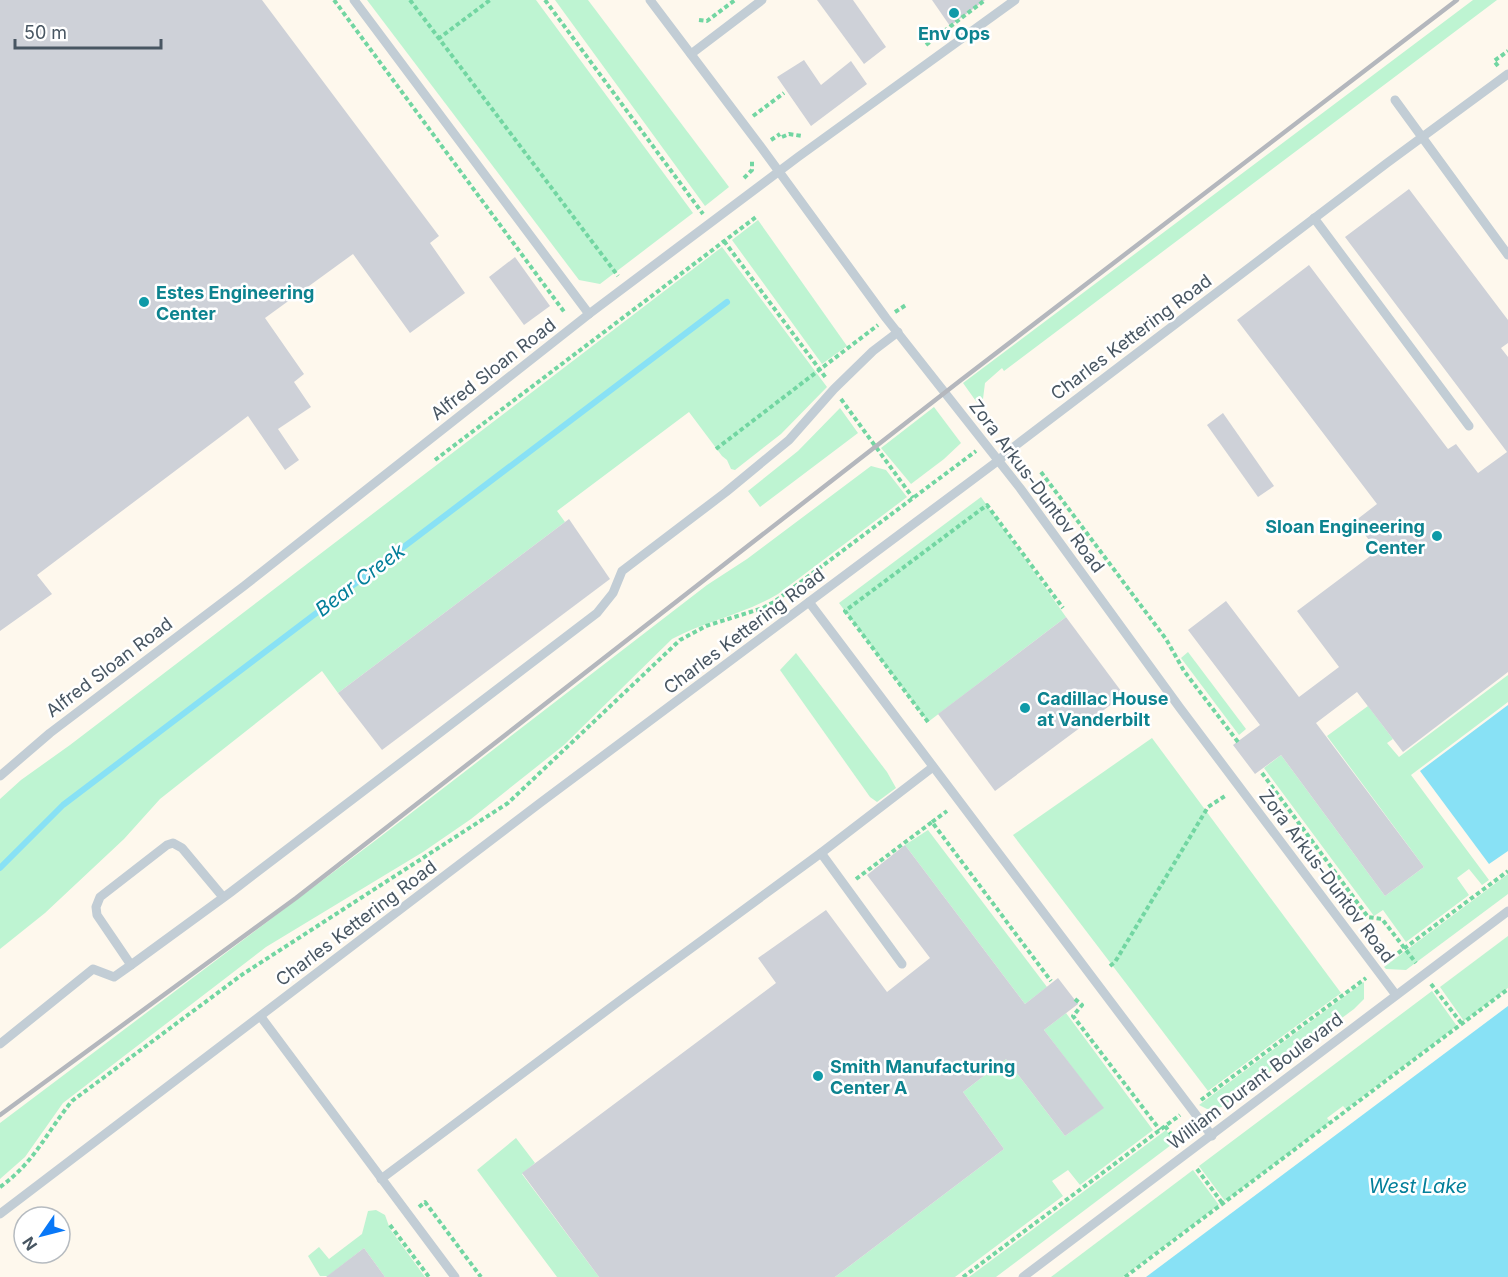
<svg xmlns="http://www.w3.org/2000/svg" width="1508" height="1277" font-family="Inter,sans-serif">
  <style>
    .commercial { fill: #fef8ed; fill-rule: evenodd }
    .green { fill: #bef4d2 }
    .water { fill: #88e1f5 }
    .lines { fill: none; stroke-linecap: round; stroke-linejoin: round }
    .stream { stroke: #88e1f5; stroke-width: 6 }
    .building { fill: #ced1d8 }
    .path { stroke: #72d6a2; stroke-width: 4; stroke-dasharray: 4.5 3; stroke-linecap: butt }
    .service { stroke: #c2cdd5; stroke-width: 9 }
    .rail { stroke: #b4b7bd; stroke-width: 4.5 }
    .culture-dot { fill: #0f9aa8; stroke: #fff; stroke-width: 2 }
    .labels { text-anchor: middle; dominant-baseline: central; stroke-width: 5; stroke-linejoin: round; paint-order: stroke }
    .culture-label { font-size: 18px; font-weight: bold; fill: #0d838f; stroke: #fff; text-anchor: start }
    .street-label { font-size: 18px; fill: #485662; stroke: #fff }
    .water-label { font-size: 20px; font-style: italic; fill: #037f9a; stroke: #fff }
  </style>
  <rect width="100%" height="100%" fill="#f4f2f2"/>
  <path class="commercial" d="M 0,0 L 1508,0 L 1508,1277 L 0,1277 ZM 24,1217 L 60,1217 L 60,1253 L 24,1253 Z"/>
  <g class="green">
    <path d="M 367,0 L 536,0 L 693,213 L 600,284 L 579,280 Z"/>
    <path d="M 555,0 L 588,0 L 729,187 L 705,206 Z"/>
    <path d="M 1473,0 L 1497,0 L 1004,371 L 1002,368 L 985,383 L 983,399 L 978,404 L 963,383 Z"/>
    <path d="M 758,220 L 847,346 L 822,364 L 732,240 Z"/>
    <path d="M 722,247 L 827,387 L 781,434 L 735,470 L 731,469 L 727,460 L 722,456 L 689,412 L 557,511 L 565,522 L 338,693 L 322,671 L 160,799 L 124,839 L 45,913 L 0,949 L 0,799 L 21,780 L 70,745 Z"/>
    <path d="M 934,407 L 961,443 L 944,459 L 911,484 L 881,448 Z"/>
    <path d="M 840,408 L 858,433 L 760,507 L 748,491 L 798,451 Z"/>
    <path d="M 871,466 L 886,470 L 907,497 L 778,594 C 745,614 706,621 672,639 L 564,745 L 471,819 L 423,852 L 266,947 L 63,1103 L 25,1157 L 0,1179 L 0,1123 L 380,837 L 707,585 L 747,559 Z"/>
    <path d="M 981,497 L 1066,617 L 928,722 L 839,603 Z"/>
    <path d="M 1188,652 L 1246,729 L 1239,735 L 1181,658 Z"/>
    <path d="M 796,653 L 887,772 L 896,788 L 877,802 L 870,797 L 780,670 Z"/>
    <path d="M 1508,675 L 1508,702 L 1411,775 L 1489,880 L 1482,885 L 1469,869 L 1457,878 L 1469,895 L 1406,942 L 1383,910 L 1374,916 L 1264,768 L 1281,755 L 1385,896 L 1424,867 L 1327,736 L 1368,706 L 1393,739 L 1387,743 L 1399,757 Z"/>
    <path d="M 1152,738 L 1341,993 L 1208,1091 L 1013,835 Z"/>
    <path d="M 928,830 L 1047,987 L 1025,1004 L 905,845 Z"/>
    <path d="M 1508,874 L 1508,894 L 1406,970 L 1386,969 L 1384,967 Z"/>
    <path d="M 1508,936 L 1508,988 L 1464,1021 L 1440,987 Z"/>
    <path d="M 1364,982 L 1364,999 L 1354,1009 L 1222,1107 L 1207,1109 L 1199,1105 Z"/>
    <path d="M 1432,991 L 1457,1026 L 1346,1109 L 1343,1106 L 1327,1118 L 1330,1122 L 1225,1201 L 1199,1166 Z"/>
    <path d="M 1066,1013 L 1153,1130 L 1080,1185 L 1068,1170 L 1052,1181 L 1063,1196 L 955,1277 L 835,1277 L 1004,1149 L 963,1092 L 1006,1059 L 1065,1136 L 1103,1108 L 1044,1030 Z"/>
    <path d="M 1166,1130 L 1175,1142 L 996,1277 L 969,1277 Z"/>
    <path d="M 516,1138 L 535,1163 L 522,1174 L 599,1277 L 557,1277 L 477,1170 Z"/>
    <path d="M 1193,1170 L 1219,1205 L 1123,1277 L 1051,1277 Z"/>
    <path d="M 376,1210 L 385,1215 L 390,1229 L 425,1277 L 385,1277 L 364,1248 L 328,1276 L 320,1276 L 308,1256 L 319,1247 L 329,1259 L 362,1234 L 368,1211 Z"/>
  </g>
  <g class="water">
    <path d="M 1508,705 L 1508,851 L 1489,864 L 1420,771 Z"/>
    <path d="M 1508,1006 L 1508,1277 L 1146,1277 Z"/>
  </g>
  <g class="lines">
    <path class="stream" d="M 0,868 L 63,805 L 727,302"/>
  </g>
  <g class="building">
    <path d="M 0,0 L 262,0 L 439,236 L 430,243 L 465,293 L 410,333 L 353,254 L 265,318 L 304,374 L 294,382 L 311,407 L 278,429 L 299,460 L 285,470 L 248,416 L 37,575 L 52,594 L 0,631 Z"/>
    <path d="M 817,0 L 853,0 L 886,47 L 864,64 Z"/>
    <path d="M 932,0 L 985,0 L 950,26 Z"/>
    <path d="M 804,60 L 821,85 L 851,61 L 867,84 L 811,126 L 777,77 Z"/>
    <path d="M 1409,189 L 1508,320 L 1508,343 L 1501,348 L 1508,357 L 1508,672 L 1403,752 L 1357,692 L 1316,723 L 1424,867 L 1385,896 L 1281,755 L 1255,774 L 1233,745 L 1260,725 L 1188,630 L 1226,601 L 1299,697 L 1339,667 L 1297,611 L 1377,551 L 1355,521 L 1377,504 L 1237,320 L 1309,265 L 1448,449 L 1456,444 L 1478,473 L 1507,452 L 1345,237 Z"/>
    <path d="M 515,257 L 550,306 L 524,325 L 489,277 Z"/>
    <path d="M 1223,413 L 1274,486 L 1258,497 L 1207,425 Z"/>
    <path d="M 569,519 L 610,579 L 382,750 L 338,693 Z"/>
    <path d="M 1066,617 L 1124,695 L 995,791 L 938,714 Z"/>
    <path d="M 905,845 L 1025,1004 L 1058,978 L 1078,1004 L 1044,1030 L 1104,1108 L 1065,1136 L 1006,1059 L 963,1092 L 1004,1149 L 835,1277 L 599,1277 L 522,1173 L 776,983 L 758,958 L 826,910 L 887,992 L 930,958 L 867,875 Z"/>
    <path d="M 364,1248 L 385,1277 L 326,1277 Z"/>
  </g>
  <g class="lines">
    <g class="path">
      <path d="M 334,0 L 565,313"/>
      <path d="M 410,0 L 618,276"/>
      <path d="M 545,0 L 703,214"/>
      <path d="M 699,20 L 707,21 L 735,0"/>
      <path d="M 438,39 L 490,0"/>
      <path d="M 926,45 L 985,0"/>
      <path d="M 1498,66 L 1494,61 L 1508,51"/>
      <path d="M 753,116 L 784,93"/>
      <path d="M 782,137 L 789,134 L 802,136"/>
      <path d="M 771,140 L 780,134"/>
      <path d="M 744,178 L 752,170 L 752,159"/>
      <path d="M 724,241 L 826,378"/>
      <path d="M 895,312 L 906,305"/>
      <path d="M 841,399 L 913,498"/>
      <path d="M 716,449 L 878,325"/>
      <path d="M 435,460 L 756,217"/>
      <path d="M 1041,472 L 1166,639 L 1184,671 L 1238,742"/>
      <path d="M 928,722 L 845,611 L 987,505 L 1063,608"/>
      <path d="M 1262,773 L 1368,917 L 1382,919 L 1416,963"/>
      <path d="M 932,822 L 947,811"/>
      <path d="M 856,879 L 932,822 L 1051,981"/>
      <path d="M 1386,962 L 1508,871"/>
      <path d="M 1110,966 L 1115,962 L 1208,807 L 1225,796"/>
      <path d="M 1431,984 L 1462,1024"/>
      <path d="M 1075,999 L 1082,1005 L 1073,1016 L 1160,1130"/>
      <path d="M 1201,1100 L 1366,978"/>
      <path d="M 1165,1126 L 1177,1142"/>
      <path d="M 1197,1169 L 1223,1204"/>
      <path d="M 0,1187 C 35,1162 46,1133 72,1101 L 243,974 L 508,803 L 680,640 L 706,626 L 763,608 L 774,602 L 976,451"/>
      <path d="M 419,1207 L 425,1202 L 481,1277"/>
      <path d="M 390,1225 L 429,1277"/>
      <path d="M 963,1277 L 1180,1115"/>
      <path d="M 1125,1277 L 1508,989"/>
    </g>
    <g class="service">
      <path d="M 354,0 L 589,314"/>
      <path d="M 650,0 L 761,147 L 886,318 L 1020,488 L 1180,708 L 1396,995"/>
      <path d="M 691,54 L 762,0"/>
      <path d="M 1395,100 L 1508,255"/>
      <path d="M 1314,218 L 1469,426"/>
      <path d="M 809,602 L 1212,1136"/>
      <path d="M 0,776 L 50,733 L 244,586 L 589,314 L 798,157 L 1015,0"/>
      <path d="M 821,853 L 902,964"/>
      <path d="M 131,965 L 97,915 L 96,907 L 100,897 L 167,845 L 173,843 L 182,848 L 223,897"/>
      <path d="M 261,1017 L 455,1277"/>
      <path d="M 0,1044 L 93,969 L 114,977 L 131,965 L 231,892 L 597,613 L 613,593 L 622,571 L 726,492 L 789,440 L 834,389 L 873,351 L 898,332"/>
      <path d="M 381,1179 L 622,999 L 821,853 L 933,767"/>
      <path d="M 0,1214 L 540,803 L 999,460 L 1015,446 L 1387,163 L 1508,74"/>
      <path d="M 1023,1277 L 1508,911"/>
    </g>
    <path class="rail" d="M 0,1115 L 296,898 L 961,380 L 1457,0"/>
  </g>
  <g class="culture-dot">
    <circle cx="954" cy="13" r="6"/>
    <circle cx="144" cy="302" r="6"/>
    <circle cx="1437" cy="536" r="6"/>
    <circle cx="1025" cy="708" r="6"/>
    <circle cx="818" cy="1076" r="6"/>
  </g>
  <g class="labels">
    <g class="culture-label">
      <text x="954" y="33" text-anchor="middle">Env Ops</text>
      <text x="156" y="292">Estes Engineering<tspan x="156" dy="21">Center</tspan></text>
      <text x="1425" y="526" text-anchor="end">Sloan Engineering<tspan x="1425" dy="21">Center</tspan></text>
      <text x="1037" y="698">Cadillac House<tspan x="1037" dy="21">at Vanderbilt</tspan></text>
      <text x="830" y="1066">Smith Manufacturing<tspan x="830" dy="21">Center A</tspan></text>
    </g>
    <g class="street-label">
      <text transform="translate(1131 337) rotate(-37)">Charles Kettering Road</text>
      <text transform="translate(493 369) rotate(-38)">Alfred Sloan Road</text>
      <text transform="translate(1037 486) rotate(53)">Zora Arkus-Duntov Road</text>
      <text transform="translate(744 631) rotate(-37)">Charles Kettering Road</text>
      <text transform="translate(109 667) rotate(-37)">Alfred Sloan Road</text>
      <text transform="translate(1327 876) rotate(53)">Zora Arkus-Duntov Road</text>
      <text transform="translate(356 923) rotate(-37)">Charles Kettering Road</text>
      <text transform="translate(1255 1081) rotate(-37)">William Durant Boulevard</text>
    </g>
    <g class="water-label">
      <text transform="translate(360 580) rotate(-37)">Bear Creek</text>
      <text x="1418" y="1186">West Lake</text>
    </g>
  </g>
  <g transform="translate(42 1235) rotate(235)"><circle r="28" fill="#ffffff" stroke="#b6bbc0" stroke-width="1.5"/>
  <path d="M0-4.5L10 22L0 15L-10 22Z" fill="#0978f7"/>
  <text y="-9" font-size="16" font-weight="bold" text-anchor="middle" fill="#485662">N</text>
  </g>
  <path d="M15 39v9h146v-9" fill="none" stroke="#485662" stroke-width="3"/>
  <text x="24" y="39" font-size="18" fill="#485662" stroke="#ffffff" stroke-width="4.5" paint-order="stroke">50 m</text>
</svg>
